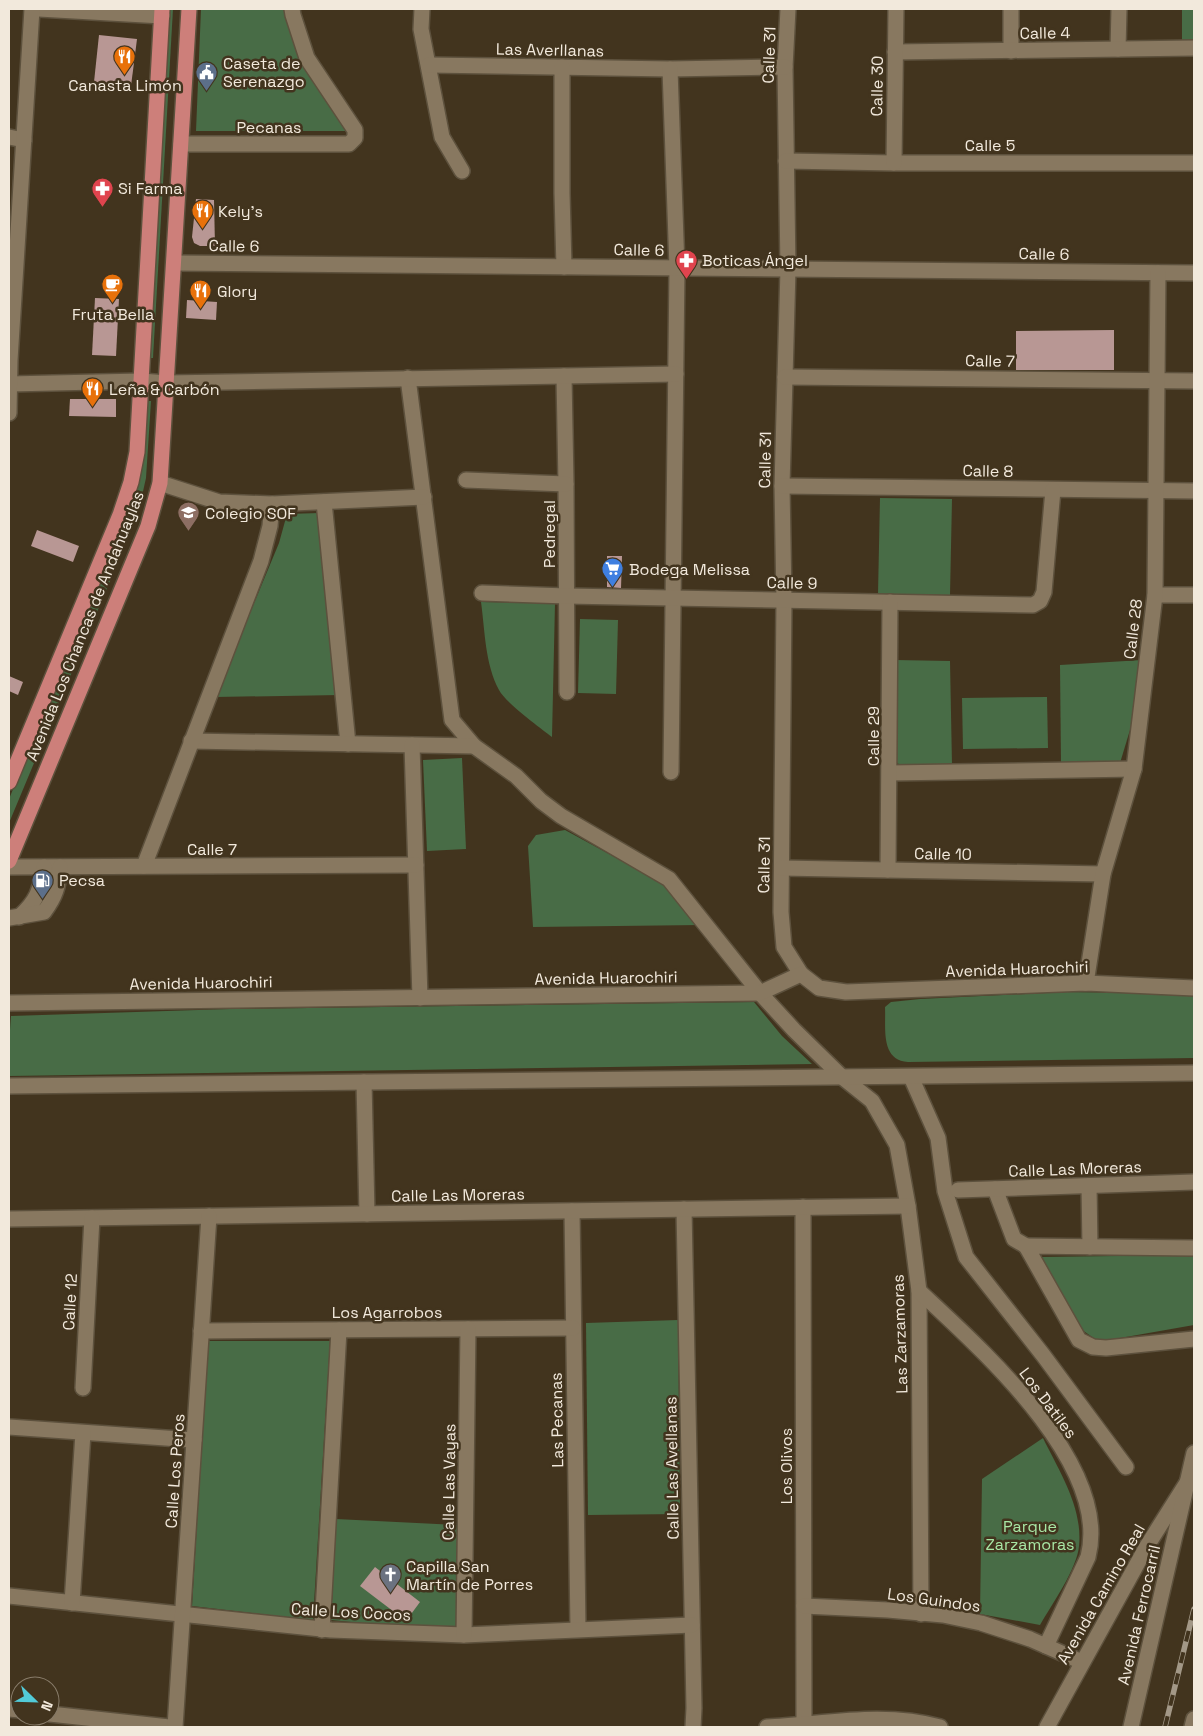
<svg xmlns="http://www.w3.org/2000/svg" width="1203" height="1736" font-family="'Space Grotesk',sans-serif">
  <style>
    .green { fill: #486c46 }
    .building { fill: #b89794 }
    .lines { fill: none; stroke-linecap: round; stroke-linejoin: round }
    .minor-casing { stroke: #5d513d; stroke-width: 18 }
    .major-casing { stroke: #5d513d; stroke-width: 18 }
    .minor { stroke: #887860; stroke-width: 15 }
    .major { stroke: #cd7f7a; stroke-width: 15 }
    .rail-casing { stroke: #a39887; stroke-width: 5.5 }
    .rail { stroke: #42341e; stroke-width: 4; stroke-dasharray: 11; stroke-linecap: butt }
    .labels { text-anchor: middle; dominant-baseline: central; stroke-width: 5; stroke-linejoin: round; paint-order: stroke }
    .street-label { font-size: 16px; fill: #f2e9dc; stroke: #42341e }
    .poi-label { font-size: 16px; fill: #f2e9dc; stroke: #42341e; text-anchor: start }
    .park-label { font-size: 16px; fill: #a8e7a5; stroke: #42341e }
  </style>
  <rect width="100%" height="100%" fill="#42341e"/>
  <g class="green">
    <path d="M 167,9 L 173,9 L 153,358 L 147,358 Z"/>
    <path d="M 201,9 L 289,9 L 300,62 L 350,131 L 196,131 Z"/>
    <rect x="1182" y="9" width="12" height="33"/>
    <path d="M 144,401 L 151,401 L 146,478 L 138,514 L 9,823 L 9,799 L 134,495 Z"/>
    <path d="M 880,498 L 952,499 L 950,595 L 878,594 Z"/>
    <path d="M 320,513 L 340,695 L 215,697 L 279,543 L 287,514 Z"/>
    <path d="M 481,602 L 555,603 L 552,737 C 539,727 506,703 499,690 C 485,664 485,631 481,602 Z"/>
    <path d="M 580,619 L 618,620 L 616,694 L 578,693 Z"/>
    <path d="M 895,660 L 950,661 L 952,765 L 900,765 L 896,762 Z"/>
    <path d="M 1142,660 L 1133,720 L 1120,763 L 1061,764 L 1060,665 Z"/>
    <path d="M 1047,697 L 1048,748 L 963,749 L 962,698 Z"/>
    <path d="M 462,758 L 466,849 L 427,851 L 423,760 Z"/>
    <path d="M 565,830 L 666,885 L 701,925 L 533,927 L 528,846 L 536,835 Z"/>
    <path d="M 1067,992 L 1194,994 L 1194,1058 L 908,1062 C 880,1060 886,1028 885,1007 L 891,1002 L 920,999 Z"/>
    <path d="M 754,1002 L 782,1036 L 812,1064 L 9,1076 L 9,1043 L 11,1016 L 229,1009 Z"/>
    <path d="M 1194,1255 L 1194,1325 L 1103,1341 L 1095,1339 L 1078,1327 L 1041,1257 Z"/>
    <path d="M 678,1320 L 680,1514 L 588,1515 L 586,1323 Z"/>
    <path d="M 208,1341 L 330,1341 L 313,1620 L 192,1606 Z"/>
    <path d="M 1043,1438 C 1059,1471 1083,1507 1079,1546 C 1077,1569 1052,1604 1040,1625 L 980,1614 L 982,1479 Z"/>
    <path d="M 336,1519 L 457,1525 L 458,1628 L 412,1628 L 331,1620 Z"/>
  </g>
  <g class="building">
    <path d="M 99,35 L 137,39 L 131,86 L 94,82 Z"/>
    <path d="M 196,199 L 214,200 L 215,246 L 200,246 L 194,243 L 192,237 Z"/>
    <path d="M 95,298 L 119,299 L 116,356 L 92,355 Z"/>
    <path d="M 187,300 L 217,302 L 216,320 L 186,318 Z"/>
    <path d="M 1114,330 L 1114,370 L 1016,370 L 1016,331 Z"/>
    <path d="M 70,399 L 116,399 L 116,417 L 69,416 Z"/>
    <path d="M 37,530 L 79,546 L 73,562 L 31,546 Z"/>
    <path d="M 607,556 L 622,556 L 621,588 L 607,587 Z"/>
    <path d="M 9,676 L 23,682 L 18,695 L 9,691 Z"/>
    <path d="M 375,1567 L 420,1602 L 406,1621 L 360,1586 Z"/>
  </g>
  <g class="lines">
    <defs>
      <g id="minor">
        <path d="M 39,9 L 162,16"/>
        <path d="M 422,9 L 421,29 L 442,137 L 462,171"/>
        <path d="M 788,9 L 785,67 L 788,269 L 782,486 L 784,600 L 781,912 L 784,947 L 801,974"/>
        <path d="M 1118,49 L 1119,9"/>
        <path d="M 1011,51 L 1011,9"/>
        <path d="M 895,52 L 1194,48"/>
        <path d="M 429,65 L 670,69 L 785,67"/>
        <path d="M 562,67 L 562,193 L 564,267"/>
        <path d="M 670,69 L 677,268 L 671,772"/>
        <path d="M 9,137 L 24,140"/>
        <path d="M 181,144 L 349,144 L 355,138 L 355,130 L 307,58 L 293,15 L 292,9"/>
        <path d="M 786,161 L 894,163 L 1194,163"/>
        <path d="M 894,163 L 896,9"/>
        <path d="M 174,263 L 1194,273"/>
        <path d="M 564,376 L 566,484 L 567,692"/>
        <path d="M 785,377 L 1194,381"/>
        <path d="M 408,378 L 452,720 L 474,746 L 516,776 L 541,801 L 561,816 L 669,879 L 760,993 L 794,1030 L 842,1077 L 872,1101 L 897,1145 L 908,1206 L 919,1291 L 921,1614"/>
        <path d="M 9,384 L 141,381 L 167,383 L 676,374"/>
        <path d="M 9,413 L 10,360 L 32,9"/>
        <path d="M 466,480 L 566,484"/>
        <path d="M 160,483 L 219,502 L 272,504 L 424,497"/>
        <path d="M 782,486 L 1194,491"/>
        <path d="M 324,502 L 348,744"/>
        <path d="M 482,593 L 567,596 L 1033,605 L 1040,601 L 1044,592 L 1053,490"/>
        <path d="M 1155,595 L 1194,595"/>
        <path d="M 191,741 L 474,746"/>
        <path d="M 412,745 L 420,998"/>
        <path d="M 890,773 L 1134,769"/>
        <path d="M 144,866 L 261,561 L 270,526 L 272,504"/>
        <path d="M 9,867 L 416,865"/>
        <path d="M 782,868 L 1103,874"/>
        <path d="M 888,870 L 890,602"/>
        <path d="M 19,917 C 37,901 40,891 44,867"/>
        <path d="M 9,918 L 44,912 C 56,896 58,887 60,867"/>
        <path d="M 1086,983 L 1103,874 L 1134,769 L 1155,595 L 1158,273"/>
        <path d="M 9,1003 L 760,993 L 801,974 L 819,988 L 846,992 L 1086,983 L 1194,988"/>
        <path d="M 911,1077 L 938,1138 L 945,1191 L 966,1257 L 1043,1355 L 1126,1467"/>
        <path d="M 364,1082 L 367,1214"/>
        <path d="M 9,1086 L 1194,1073"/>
        <path d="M 1089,1186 L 1090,1247"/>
        <path d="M 995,1189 L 1014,1239 L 1026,1246"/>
        <path d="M 958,1190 L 1194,1182"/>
        <path d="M 803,1207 L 804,1725"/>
        <path d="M 684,1209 L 694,1708 L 693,1727"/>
        <path d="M 572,1211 L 578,1629"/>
        <path d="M 9,1219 L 908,1206"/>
        <path d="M 1194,1248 L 1026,1246 L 1079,1340 L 1093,1347 L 1106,1348 L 1194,1339"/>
        <path d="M 919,1291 C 980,1348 1112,1464 1088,1557 L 1046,1646"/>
        <path d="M 201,1331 L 573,1328"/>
        <path d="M 83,1388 L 92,1218"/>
        <path d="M 9,1427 L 194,1440"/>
        <path d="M 9,1596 L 331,1630 L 464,1635 L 692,1625"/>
        <path d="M 72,1603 L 83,1433"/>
        <path d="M 804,1606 L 888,1610 L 943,1615 L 981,1623 L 1030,1639 L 1082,1662"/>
        <path d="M 322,1630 L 339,1330"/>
        <path d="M 464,1635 L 468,1329"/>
        <path d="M 9,1709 L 20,1710"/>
        <path d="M 50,1714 L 169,1727"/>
        <path d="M 175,1727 L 209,1216"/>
        <path d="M 767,1727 C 825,1724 884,1711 940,1727"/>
        <path d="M 1047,1727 L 1147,1546 L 1188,1481"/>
        <path d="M 1131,1727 L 1194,1453"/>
        <path d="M 1192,1727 L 1194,1719"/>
      </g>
      <g id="major">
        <path d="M 9,782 L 120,515 L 131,482 L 137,452 L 162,9"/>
        <path d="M 9,861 L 148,526 L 160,483 L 189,9"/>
      </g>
    </defs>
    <use href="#minor" class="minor-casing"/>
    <use href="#major" class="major-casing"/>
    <use href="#minor" class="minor"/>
    <use href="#major" class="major"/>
    <defs>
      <path id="rail" d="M 1165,1727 L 1194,1609"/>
    </defs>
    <use href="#rail" class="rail-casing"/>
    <use href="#rail" class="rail"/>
  </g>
  <defs>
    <symbol id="restaurant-pin" viewBox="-11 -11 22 30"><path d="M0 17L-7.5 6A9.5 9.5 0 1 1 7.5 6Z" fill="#e8710a" stroke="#42341e"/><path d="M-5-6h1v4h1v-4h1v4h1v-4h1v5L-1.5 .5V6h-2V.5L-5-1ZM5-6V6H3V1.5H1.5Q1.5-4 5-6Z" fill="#fff"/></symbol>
    <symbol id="civic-pin" viewBox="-11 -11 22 30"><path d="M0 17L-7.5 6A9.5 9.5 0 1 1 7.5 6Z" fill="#5c6f8a" stroke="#42341e"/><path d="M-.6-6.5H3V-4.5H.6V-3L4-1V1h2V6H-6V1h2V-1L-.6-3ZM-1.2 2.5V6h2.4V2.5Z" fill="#fff"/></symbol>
    <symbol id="pharmacy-pin" viewBox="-11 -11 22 30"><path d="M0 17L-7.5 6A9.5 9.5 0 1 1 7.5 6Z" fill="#e0444e" stroke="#42341e"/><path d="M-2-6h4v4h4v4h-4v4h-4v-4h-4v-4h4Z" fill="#fff"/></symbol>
    <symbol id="cafe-pin" viewBox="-11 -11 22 30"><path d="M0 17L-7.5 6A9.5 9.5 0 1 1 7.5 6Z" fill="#e8710a" stroke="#42341e"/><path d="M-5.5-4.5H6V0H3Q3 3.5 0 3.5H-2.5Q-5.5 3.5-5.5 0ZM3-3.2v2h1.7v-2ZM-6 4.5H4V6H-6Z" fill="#fff"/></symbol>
    <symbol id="school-pin" viewBox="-11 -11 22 30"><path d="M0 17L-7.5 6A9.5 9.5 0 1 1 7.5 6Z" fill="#8d6e63" stroke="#42341e"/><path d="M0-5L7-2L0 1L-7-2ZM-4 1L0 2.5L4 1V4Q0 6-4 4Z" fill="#fff"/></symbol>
    <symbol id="supermarket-pin" viewBox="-11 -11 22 30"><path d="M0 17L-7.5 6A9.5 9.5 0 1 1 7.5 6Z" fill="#3f7fe0" stroke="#42341e"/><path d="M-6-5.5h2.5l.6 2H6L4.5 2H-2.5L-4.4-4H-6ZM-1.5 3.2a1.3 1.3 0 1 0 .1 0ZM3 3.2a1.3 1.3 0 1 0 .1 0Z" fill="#fff"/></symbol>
    <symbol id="fuel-pin" viewBox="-11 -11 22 30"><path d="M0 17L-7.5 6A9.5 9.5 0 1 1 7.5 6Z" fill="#5c6f8a" stroke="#42341e"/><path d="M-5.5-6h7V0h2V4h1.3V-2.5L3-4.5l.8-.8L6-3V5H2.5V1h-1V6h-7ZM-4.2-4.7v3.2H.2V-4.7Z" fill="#fff"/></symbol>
    <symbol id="church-pin" viewBox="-11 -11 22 30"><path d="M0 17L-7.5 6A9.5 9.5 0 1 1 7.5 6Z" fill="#6b7280" stroke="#42341e"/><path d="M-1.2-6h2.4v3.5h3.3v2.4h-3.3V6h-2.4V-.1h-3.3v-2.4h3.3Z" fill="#fff"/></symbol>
  </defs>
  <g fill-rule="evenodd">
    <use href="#restaurant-pin" x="112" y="44" width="25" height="34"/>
    <use href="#civic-pin" x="194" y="60" width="25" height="34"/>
    <use href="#pharmacy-pin" x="90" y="176" width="25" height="34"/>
    <use href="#restaurant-pin" x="190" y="198" width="25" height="34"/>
    <use href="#pharmacy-pin" x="674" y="248" width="25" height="34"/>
    <use href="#cafe-pin" x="100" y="272" width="25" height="34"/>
    <use href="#restaurant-pin" x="188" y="278" width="25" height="34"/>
    <use href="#restaurant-pin" x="80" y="376" width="25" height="34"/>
    <use href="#school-pin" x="176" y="500" width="25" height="34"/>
    <use href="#supermarket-pin" x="600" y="556" width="25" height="34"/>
    <use href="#fuel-pin" x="30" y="868" width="25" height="34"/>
    <use href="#church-pin" x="378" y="1562" width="25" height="34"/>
  </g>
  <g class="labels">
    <g class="street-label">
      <text transform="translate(1045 33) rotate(-1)">Calle 4</text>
      <text transform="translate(550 50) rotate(1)">Las Averllanas</text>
      <text transform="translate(769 55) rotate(-88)">Calle 31</text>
      <text transform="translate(877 86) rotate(-89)">Calle 30</text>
      <text x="269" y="127">Pecanas</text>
      <text x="990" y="145">Calle 5</text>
      <text transform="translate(234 246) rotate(1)">Calle 6</text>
      <text transform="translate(639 250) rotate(1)">Calle 6</text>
      <text transform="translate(1044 254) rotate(1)">Calle 6</text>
      <text transform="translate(990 361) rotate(1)">Calle 7</text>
      <text transform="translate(765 460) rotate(-89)">Calle 31</text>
      <text transform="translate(988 471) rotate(1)">Calle 8</text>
      <text transform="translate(549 534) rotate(-90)">Pedregal</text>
      <text transform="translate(792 583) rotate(1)">Calle 9</text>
      <text transform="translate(85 626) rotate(-68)">Avenida Los Chancas de Andahuaylas</text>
      <text transform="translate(1133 629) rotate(-83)">Calle 28</text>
      <text transform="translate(873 736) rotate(-90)">Calle 29</text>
      <text x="212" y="849">Calle 7</text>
      <text transform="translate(943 854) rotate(1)">Calle 10</text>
      <text transform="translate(764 865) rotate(-89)">Calle 31</text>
      <text transform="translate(1017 969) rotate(-2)">Avenida Huarochiri</text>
      <text transform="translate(606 978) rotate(-1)">Avenida Huarochiri</text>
      <text transform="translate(201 983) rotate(-1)">Avenida Huarochiri</text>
      <text transform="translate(1075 1169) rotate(-2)">Calle Las Moreras</text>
      <text transform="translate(458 1195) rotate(-1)">Calle Las Moreras</text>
      <text transform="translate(70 1302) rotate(-87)">Calle 12</text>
      <text x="387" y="1312">Los Agarrobos</text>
      <text transform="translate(900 1334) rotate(-92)">Las Zarzamoras</text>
      <text transform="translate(1048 1403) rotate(53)">Los Datiles</text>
      <text transform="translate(557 1420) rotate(-91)">Las Pecanas</text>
      <text transform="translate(786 1466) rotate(-90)">Los Olivos</text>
      <text transform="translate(672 1468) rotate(-91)">Calle Las Avellanas</text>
      <text transform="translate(175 1471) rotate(-86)">Calle Los Peros</text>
      <text transform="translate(449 1482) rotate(-89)">Calle Las Vayas</text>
      <text transform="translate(1101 1594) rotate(-60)">Avenida Camino Real</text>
      <text transform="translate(934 1600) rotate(8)">Los Guindos</text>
      <text transform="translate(351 1612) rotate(3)">Calle Los Cocos</text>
      <text transform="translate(1139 1615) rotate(-77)">Avenida Ferrocarril</text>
    </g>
    <g class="poi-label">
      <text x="223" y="63">Caseta de<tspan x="223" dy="18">Serenazgo</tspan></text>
      <text x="125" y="85" text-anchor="middle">Canasta Limón</text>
      <text x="118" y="188">Si Farma</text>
      <text x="218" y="211">Kely's</text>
      <text x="702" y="260">Boticas Ángel</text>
      <text x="217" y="291">Glory</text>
      <text x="113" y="314" text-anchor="middle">Fruta Bella</text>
      <text x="109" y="389">Leña &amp; Carbón</text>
      <text x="205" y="513">Colegio SOF</text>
      <text x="629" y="569">Bodega Melissa</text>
      <text x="59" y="880">Pecsa</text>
      <text x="406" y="1566">Capilla San<tspan x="406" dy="18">Martín de Porres</tspan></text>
    </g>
    <g class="park-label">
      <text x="1030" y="1526">Parque<tspan x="1030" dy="18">Zarzamoras</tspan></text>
    </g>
  </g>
  <rect width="1203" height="1736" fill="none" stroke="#f2e9dc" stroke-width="20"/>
  <g transform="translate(35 1701) rotate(113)"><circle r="24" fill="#42341e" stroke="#887c6a"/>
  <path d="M0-4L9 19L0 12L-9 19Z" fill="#52cbd8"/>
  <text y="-8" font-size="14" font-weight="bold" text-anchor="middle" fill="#f2e9dc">N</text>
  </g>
</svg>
